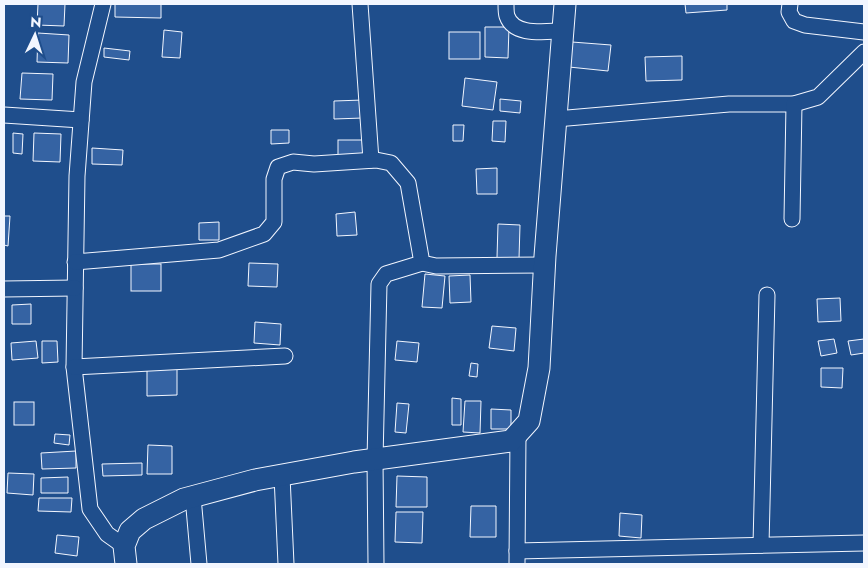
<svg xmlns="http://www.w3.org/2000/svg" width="868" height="568" font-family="Jost,sans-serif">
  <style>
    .building { fill: #3563a3; stroke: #f2f6ff }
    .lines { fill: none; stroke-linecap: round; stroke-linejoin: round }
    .street-casing { stroke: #f2f6ff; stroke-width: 17 }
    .secondary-casing { stroke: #f2f6ff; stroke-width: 23 }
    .street { stroke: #1f4e8c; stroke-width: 15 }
    .secondary { stroke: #1f4e8c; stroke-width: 21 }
  </style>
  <rect width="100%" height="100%" fill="#1f4e8c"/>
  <g class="building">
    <path d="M 38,4 L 65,4 L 64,26 L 37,25 Z"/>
    <path d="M 115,4 L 161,4 L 161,18 L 115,17 Z"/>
    <path d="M 685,4 L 727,4 L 727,10 L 686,13 Z"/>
    <path d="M 485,27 L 509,27 L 508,58 L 485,57 Z"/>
    <path d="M 164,30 L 182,32 L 180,58 L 162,57 Z"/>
    <rect x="449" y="32" width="31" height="27"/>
    <path d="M 38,33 L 69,35 L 68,63 L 37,62 Z"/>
    <path d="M 572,42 L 611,45 L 608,71 L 569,67 Z"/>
    <path d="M 104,48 L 130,51 L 129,60 L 104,57 Z"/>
    <path d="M 682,56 L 682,80 L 646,81 L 645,57 Z"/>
    <path d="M 22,73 L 53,74 L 52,100 L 20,99 Z"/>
    <path d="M 465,78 L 497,82 L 493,110 L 462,106 Z"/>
    <path d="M 500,99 L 521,101 L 520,113 L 500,111 Z"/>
    <path d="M 363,100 L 363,118 L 334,119 L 334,101 Z"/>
    <path d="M 493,121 L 506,121 L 505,142 L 492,141 Z"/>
    <path d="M 453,125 L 464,125 L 463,141 L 453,141 Z"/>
    <path d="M 271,130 L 289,130 L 289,143 L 271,144 Z"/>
    <path d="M 13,133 L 23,134 L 22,154 L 13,153 Z"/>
    <path d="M 34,133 L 61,134 L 60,162 L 33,161 Z"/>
    <rect x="338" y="140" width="25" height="16"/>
    <path d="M 92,148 L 123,150 L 122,165 L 92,164 Z"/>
    <path d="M 497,168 L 497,194 L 477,194 L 476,169 Z"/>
    <path d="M 355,212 L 357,235 L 337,236 L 336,214 Z"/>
    <path d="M 4,216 L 10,216 L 8,246 L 4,245 Z"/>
    <path d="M 219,222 L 219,240 L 199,240 L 199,223 Z"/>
    <path d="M 498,224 L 520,225 L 519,259 L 497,258 Z"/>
    <path d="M 249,263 L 278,264 L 277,287 L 248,286 Z"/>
    <rect x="131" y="264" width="30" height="27"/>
    <path d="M 425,274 L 445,276 L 442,308 L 422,307 Z"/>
    <path d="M 470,275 L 471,302 L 450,303 L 449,276 Z"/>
    <path d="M 840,298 L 841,321 L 818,322 L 817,299 Z"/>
    <path d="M 31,304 L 31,324 L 12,324 L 12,305 Z"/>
    <path d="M 255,322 L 281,324 L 280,345 L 254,343 Z"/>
    <path d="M 492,326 L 516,328 L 514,351 L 489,348 Z"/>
    <path d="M 834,339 L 837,353 L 821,356 L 818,341 Z"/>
    <path d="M 864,339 L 864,353 L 851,355 L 848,341 Z"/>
    <path d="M 36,341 L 38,358 L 12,360 L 11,343 Z"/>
    <path d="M 42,341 L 57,341 L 58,362 L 42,363 Z"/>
    <path d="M 397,341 L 419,343 L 417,362 L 395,360 Z"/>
    <path d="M 471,363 L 478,364 L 477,377 L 469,376 Z"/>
    <path d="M 821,368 L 843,368 L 842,388 L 821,387 Z"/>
    <path d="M 177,369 L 177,395 L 147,396 L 147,370 Z"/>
    <path d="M 452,398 L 461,399 L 461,425 L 452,425 Z"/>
    <path d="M 465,401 L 481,401 L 480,433 L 463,432 Z"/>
    <rect x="14" y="402" width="20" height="23"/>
    <path d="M 397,403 L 409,404 L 406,433 L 395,432 Z"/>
    <path d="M 491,409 L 511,410 L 511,429 L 491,429 Z"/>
    <path d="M 55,434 L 70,435 L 69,445 L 54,443 Z"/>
    <path d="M 148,445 L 172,446 L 172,474 L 147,474 Z"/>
    <path d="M 76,451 L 76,468 L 42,469 L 41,453 Z"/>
    <path d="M 142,463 L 142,475 L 103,476 L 102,464 Z"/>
    <path d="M 8,473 L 34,474 L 33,495 L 7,493 Z"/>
    <path d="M 397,476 L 427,477 L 427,507 L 396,507 Z"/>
    <path d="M 68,477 L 68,493 L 41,493 L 41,478 Z"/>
    <path d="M 39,498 L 72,498 L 71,512 L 38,511 Z"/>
    <path d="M 471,506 L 496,506 L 496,537 L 470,537 Z"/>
    <path d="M 396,512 L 423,512 L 422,543 L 395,542 Z"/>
    <path d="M 620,513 L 642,515 L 641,538 L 619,536 Z"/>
    <path d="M 57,535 L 79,537 L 77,556 L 55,553 Z"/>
  </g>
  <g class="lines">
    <defs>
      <g id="street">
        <path d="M 103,4 L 84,82 L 77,176 L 74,367 L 90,509 L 107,534 L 124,546"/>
        <path d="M 360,4 L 371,160"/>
        <path d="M 506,4 C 506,7 506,13 507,16 C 514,37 546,31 563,31"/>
        <path d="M 790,4 L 789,12 L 794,21 L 805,25 L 864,32"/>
        <path d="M 4,115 L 81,120"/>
        <path d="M 556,119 L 729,104 L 794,104 L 818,97 L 864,52"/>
        <path d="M 792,219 L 794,104"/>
        <path d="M 75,262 L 219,250 L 264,234 L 274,222 L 274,179 L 278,167 L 293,162 L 314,164 L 376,160 L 391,163 L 408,183 L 422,263 L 436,266 L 544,265"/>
        <path d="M 4,289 L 75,288"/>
        <path d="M 74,367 L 285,356"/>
        <path d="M 282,476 L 286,564"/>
        <path d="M 193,497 L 199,564"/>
        <path d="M 761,545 L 767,295"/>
        <path d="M 517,551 L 864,543"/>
        <path d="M 376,564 L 375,460 L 379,284 L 386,274 L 422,263"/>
        <path d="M 517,564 L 518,434"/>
      </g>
      <path id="secondary" d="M 126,564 L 124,546 L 130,531 L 144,519 L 184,499 L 255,480 L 354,462 L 511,441 L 529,421 L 539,368 L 545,256 L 565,4"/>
    </defs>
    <use href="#street" class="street-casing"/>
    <use href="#secondary" class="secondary-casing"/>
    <use href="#street" class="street"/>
    <use href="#secondary" class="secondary"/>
  </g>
  <rect width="868" height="568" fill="none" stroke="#f2f6ff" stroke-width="10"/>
  <g transform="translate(35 35) rotate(4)" stroke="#1f4e8c" stroke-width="4" paint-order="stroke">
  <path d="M0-4L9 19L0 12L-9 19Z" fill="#f2f6ff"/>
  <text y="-8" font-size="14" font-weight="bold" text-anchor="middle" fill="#f2f6ff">N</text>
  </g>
</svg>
